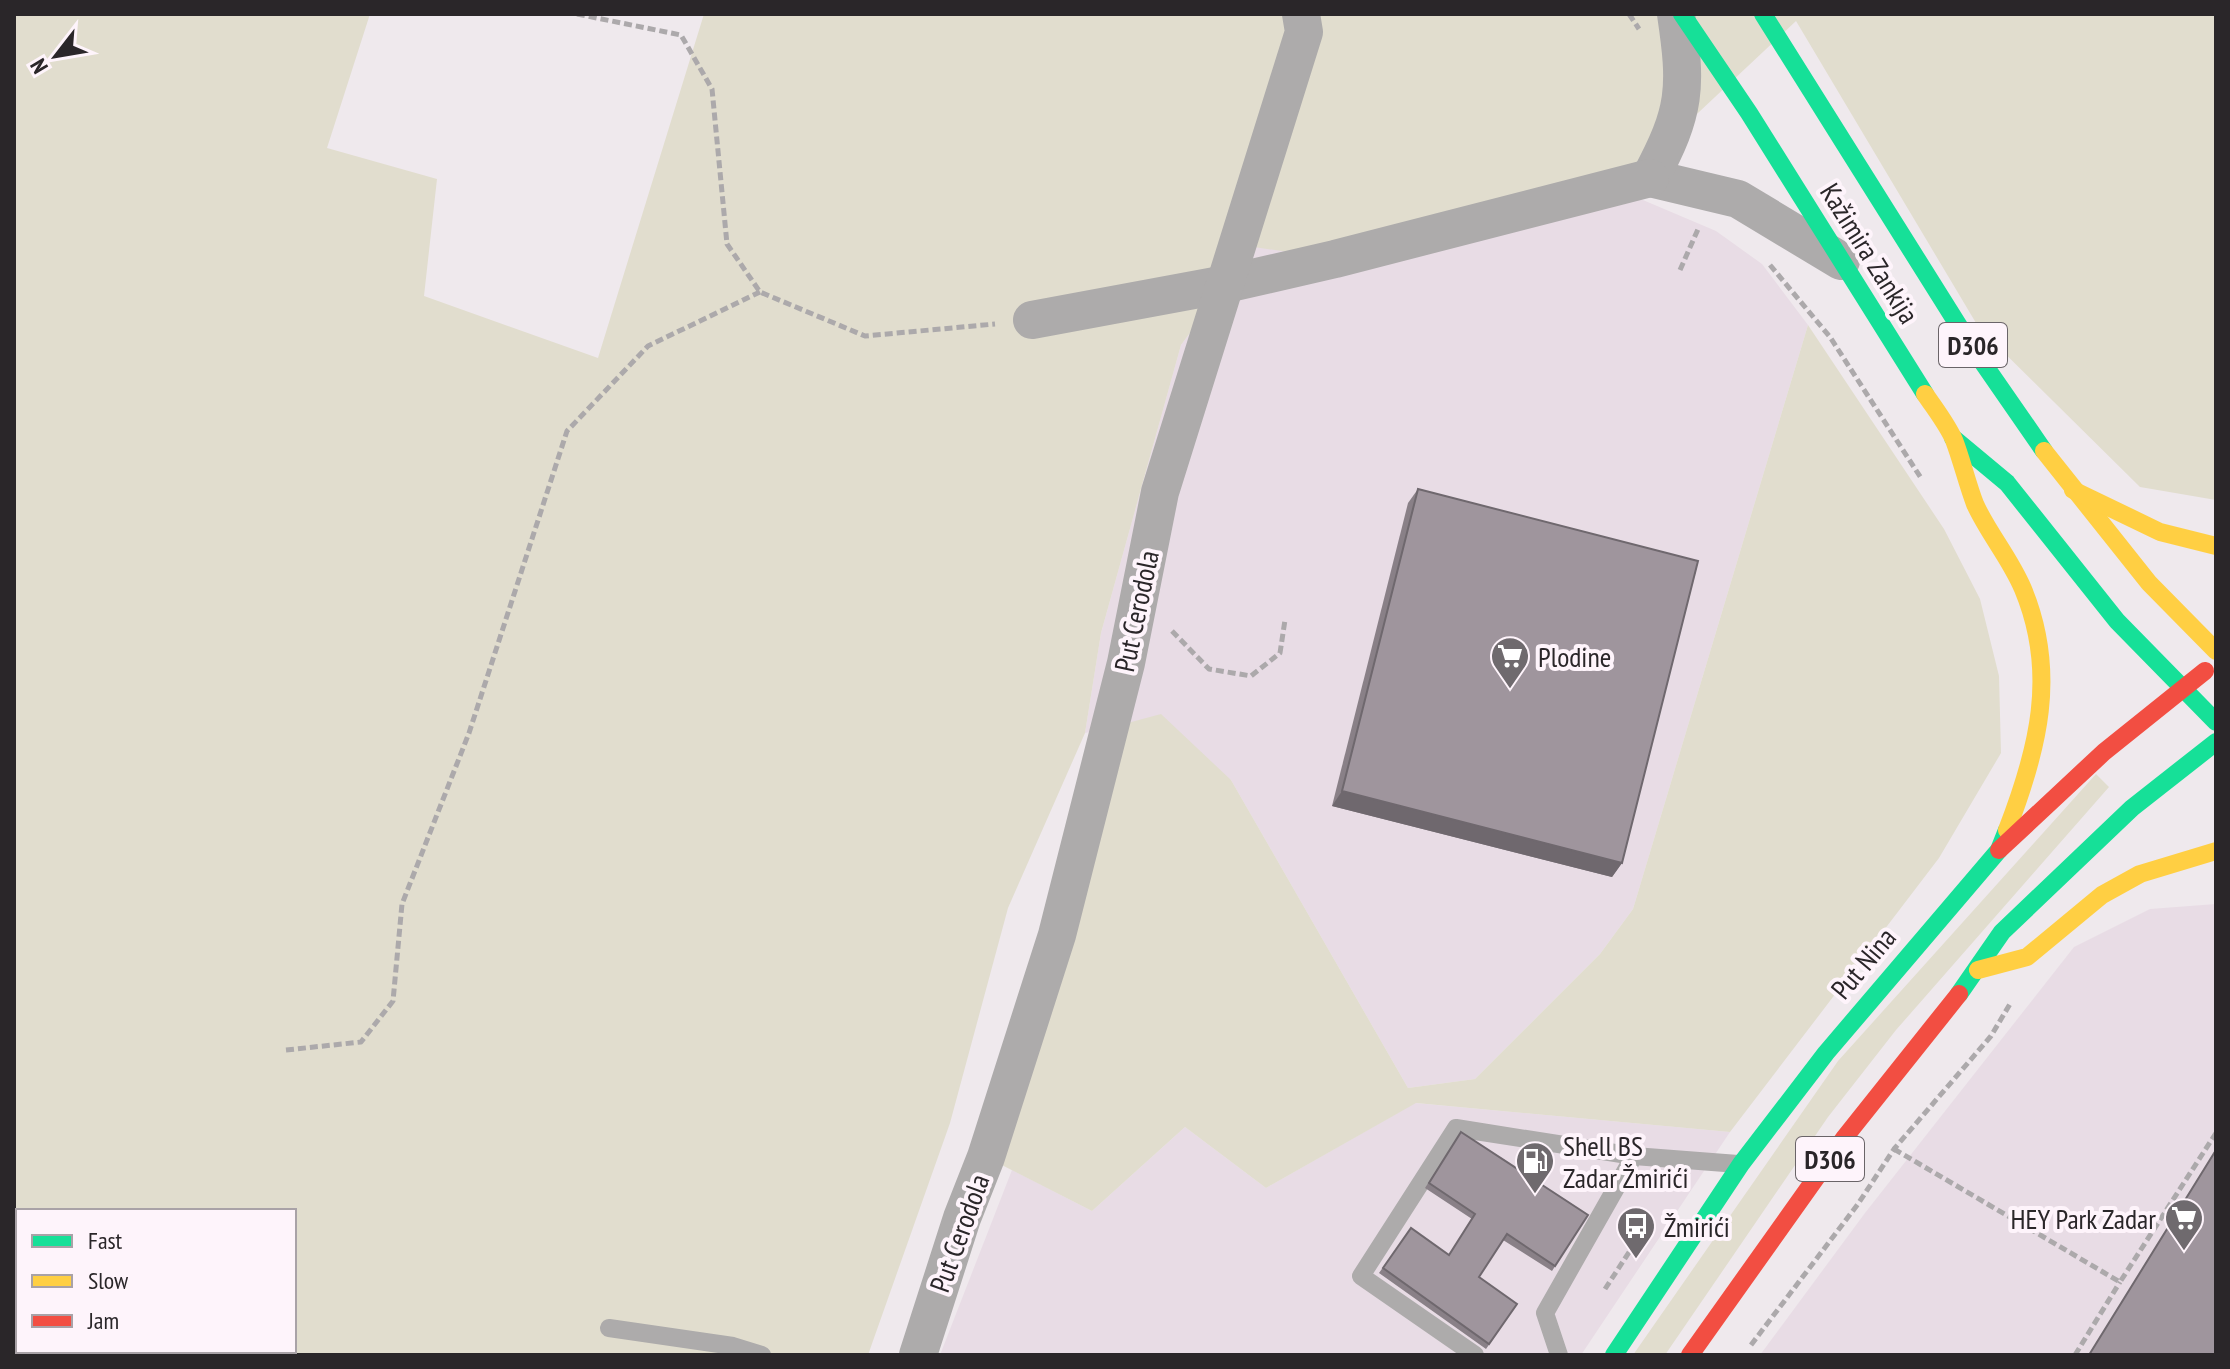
<svg xmlns="http://www.w3.org/2000/svg" width="2230" height="1369" font-family="'PT Sans Narrow',sans-serif">
  <style>
    .built { fill: #e8dce5 }
    .green { fill: #e1ddce; fill-rule: evenodd }
    .lines { fill: none; stroke-linecap: round; stroke-linejoin: round }
    .path { stroke: #aca9ab; stroke-width: 5; stroke-dasharray: 8 4; stroke-linecap: butt }
    .lane { stroke: #adabab; stroke-width: 18 }
    .street { stroke: #adabab; stroke-width: 38 }
    .fast { stroke: #16e098; stroke-width: 18 }
    .slow { stroke: #ffcf43; stroke-width: 18 }
    .jam { stroke: #f24e42; stroke-width: 18 }
    .wall { fill: #898087 }
    .shaded-wall { fill: #6f686e }
    .building { fill: #9f959d; stroke: #6f686e; stroke-width: 2 }
    .labels { text-anchor: middle; dominant-baseline: central; stroke-width: 8; stroke-linejoin: round; paint-order: stroke }
    .shield { fill: #fef4fb; stroke: #6a6468; stroke-width: 2 }
    .shield-label { font-size: 26px; font-weight: bold; fill: #2a2629 }
    .street-label { font-size: 28px; fill: #2a2629; stroke: #fef4fb }
    .poi-label { font-size: 28px; fill: #2a2629; stroke: #fef4fb; text-anchor: start }
  </style>
  <rect width="100%" height="100%" fill="#efe9ed"/>
  <g class="built">
    <path d="M 1617,189 L 1716,231 L 1762,264 L 1808,325 L 1633,909 L 1600,954 L 1475,1079 L 1408,1088 L 1231,780 L 1109,728 L 1085,733 L 1101,633 L 1181,345 L 1254,247 Z"/>
    <path d="M 2216,904 L 2216,1355 L 1760,1355 L 1865,1213 L 2074,947 L 2150,909 Z"/>
    <path d="M 1415,1103 L 1730,1132 L 1581,1355 L 940,1355 L 1012,1170 L 1092,1211 L 1185,1127 L 1266,1188 Z"/>
  </g>
  <g class="green">
    <path d="M 14,14 L 370,14 L 327,148 L 437,179 L 424,296 L 598,358 L 704,14 L 2216,14 L 2216,500 L 2140,487 L 1979,328 L 1796,21 L 1617,189 L 1335,259 L 1254,247 L 1181,345 L 1101,633 L 1085,733 L 1008,908 L 950,1123 L 868,1355 L 14,1355 ZM 18,1211 L 294,1211 L 294,1351 L 18,1351 Z"/>
    <path d="M 1808,325 L 1944,529 L 1980,599 L 1999,676 L 2001,753 L 1939,858 L 1730,1132 L 1416,1103 L 1266,1188 L 1185,1127 L 1092,1211 L 986,1157 L 1109,728 L 1161,714 L 1231,780 L 1408,1088 L 1475,1079 L 1600,954 L 1633,909 Z"/>
    <path d="M 2096,774 L 2109,787 L 1896,1030 L 1828,1117 L 1665,1355 L 1633,1355 L 1838,1061 Z"/>
  </g>
  <g class="lines">
    <g class="path">
      <path d="M 577,14 L 681,35 L 712,89 L 727,244 L 760,292 L 865,336 L 995,324"/>
      <path d="M 1629,14 L 1639,29"/>
      <path d="M 1770,265 L 1830,337 L 1921,478"/>
      <path d="M 1680,270 L 1699,227"/>
      <path d="M 1172,631 L 1209,669 L 1251,676 L 1280,653 L 1285,620"/>
      <path d="M 286,1050 L 361,1042 L 393,1001 L 402,904 L 469,733 L 567,431 L 648,346 L 760,292"/>
      <path d="M 1894,1149 L 2120,1282 L 2216,1133"/>
      <path d="M 1605,1289 L 1641,1234"/>
      <path d="M 1751,1345 L 1858,1204 L 1894,1149 L 1991,1036 L 2010,1004"/>
      <path d="M 2075,1355 L 2120,1282"/>
    </g>
    <g class="lane">
      <path d="M 609,1328 L 733,1346 L 762,1355"/>
      <path d="M 1475,1355 L 1361,1276 L 1456,1128 L 1634,1156"/>
      <path d="M 1559,1355 L 1545,1313 L 1634,1156 L 1738,1164"/>
    </g>
    <g class="street">
      <path d="M 1650,178 L 1738,199 L 1841,261"/>
      <path d="M 1650,178 C 1686,111 1687,88 1676,14"/>
      <path d="M 1032,320 L 1226,284 L 1335,259 L 1650,178"/>
      <path d="M 918,1355 L 962,1218 L 986,1157 L 1057,935 L 1126,663 L 1160,492 L 1304,32 L 1301,14"/>
    </g>
    <g class="fast">
      <path d="M 1682,14 L 1749,113 L 1925,394"/>
      <path d="M 1763,14 L 1972,347 L 2044,451"/>
      <path d="M 1953,438 L 2007,483 L 2117,621 L 2216,722"/>
      <path d="M 1959,994 L 2002,932 L 2132,808 L 2216,742"/>
      <path d="M 1614,1355 L 1741,1164 L 1826,1053 L 1999,850 L 2007,830"/>
    </g>
    <g class="slow">
      <path d="M 1925,394 C 1935,409 1947,424 1954,440 C 1962,461 1967,483 1975,504 C 1988,533 2010,558 2023,589 C 2058,673 2038,750 2007,830"/>
      <path d="M 2044,451 L 2149,583 L 2216,651"/>
      <path d="M 2073,490 L 2160,532 L 2216,546"/>
      <path d="M 1978,970 L 2027,957 L 2102,895 L 2140,874 L 2216,851"/>
    </g>
    <g class="jam">
      <path d="M 1999,850 L 2104,752 L 2205,671"/>
      <path d="M 1690,1355 L 1845,1137 L 1959,994"/>
    </g>
  </g>
  <g class="wall">
    <path d="M 1418,489 L 1622,863 L 1612,877 L 1332,806 L 1408,503 Z"/>
    <path d="M 1461,1132 L 1588,1215 L 1552,1271 L 1503,1240 L 1479,1277 L 1517,1304 L 1486,1349 L 1379,1273 L 1411,1228 L 1449,1255 L 1472,1219 L 1425,1188 Z"/>
  </g>
  <path class="shaded-wall" d="M 1342,791 L 1622,863 L 1612,877 L 1332,806 Z"/>
  <g class="building">
    <path d="M 1418,489 L 1698,561 L 1622,863 L 1342,791 Z"/>
    <path d="M 1461,1132 L 1588,1215 L 1555,1266 L 1507,1234 L 1479,1277 L 1517,1304 L 1489,1344 L 1383,1268 L 1411,1228 L 1449,1255 L 1475,1214 L 1429,1183 Z"/>
    <path d="M 2216,1150 L 2216,1355 L 2089,1355 Z"/>
  </g>
  <defs>
    <symbol id="supermarket-pin" viewBox="-11 -11 22 30"><path d="M0 17L-7.5 6A9.5 9.5 0 1 1 7.5 6Z" fill="#6f6a6e" stroke="#fef4fb"/><path d="M-6-5.5h2.5l.6 2H6L4.5 2H-2.5L-4.4-4H-6ZM-1.5 3.2a1.3 1.3 0 1 0 .1 0ZM3 3.2a1.3 1.3 0 1 0 .1 0Z" fill="#fff"/></symbol>
    <symbol id="fuel-pin" viewBox="-11 -11 22 30"><path d="M0 17L-7.5 6A9.5 9.5 0 1 1 7.5 6Z" fill="#6f6a6e" stroke="#fef4fb"/><path d="M-5.5-6h7V0h2V4h1.3V-2.5L3-4.5l.8-.8L6-3V5H2.5V1h-1V6h-7ZM-4.2-4.7v3.2H.2V-4.7Z" fill="#fff"/></symbol>
    <symbol id="bus-pin" viewBox="-11 -11 22 30"><path d="M0 17L-7.5 6A9.5 9.5 0 1 1 7.5 6Z" fill="#6f6a6e" stroke="#fef4fb"/><path d="M-5-6H5V4H4V6H2V4H-2V6H-4V4H-5ZM-3.5-4V0h7V-4ZM-3.5 1.2v1.5H-2V1.2ZM2 1.2v1.5H3.5V1.2Z" fill="#fff"/></symbol>
  </defs>
  <g fill-rule="evenodd">
    <use href="#supermarket-pin" x="1488" y="634" width="44" height="60"/>
    <use href="#fuel-pin" x="1513" y="1139" width="44" height="60"/>
    <use href="#supermarket-pin" x="2162" y="1196" width="44" height="60"/>
    <use href="#bus-pin" x="1614" y="1204" width="44" height="60"/>
  </g>
  <g class="labels">
    <g class="shield">
      <rect x="1939" y="323" width="68" height="44" rx="6"/>
      <rect x="1796" y="1137" width="68" height="44" rx="6"/>
    </g>
    <g class="shield-label">
      <text x="1973" y="345">D306</text>
      <text x="1830" y="1159">D306</text>
    </g>
    <g class="street-label">
      <text transform="translate(1870 253) rotate(58)">Kažimira Zankija</text>
      <text transform="translate(1136 611) rotate(-78)">Put Cerodola</text>
      <text transform="translate(1863 963) rotate(-50)">Put Nina</text>
      <text transform="translate(959 1233) rotate(-70)">Put Cerodola</text>
    </g>
    <g class="poi-label">
      <text x="1538" y="656">Plodine</text>
      <text x="1563" y="1145">Shell BS<tspan x="1563" dy="32">Zadar Žmirići</tspan></text>
      <text x="2156" y="1218" text-anchor="end">HEY Park Zadar</text>
      <text x="1664" y="1226">Žmirići</text>
    </g>
  </g>
  <rect width="2230" height="1369" fill="none" stroke="#2a2629" stroke-width="32"/>
  <rect x="16" y="1209" width="280" height="144" fill="#fef4fb" stroke="#a9a2a7" stroke-width="2"/>
  <rect x="32" y="1235" width="40" height="12" fill="#16e098" stroke="#a9a2a7" stroke-width="2"/>
  <text x="88" y="1249" font-size="24" fill="#2a2629">Fast</text>
  <rect x="32" y="1275" width="40" height="12" fill="#ffcf43" stroke="#a9a2a7" stroke-width="2"/>
  <text x="88" y="1289" font-size="24" fill="#2a2629">Slow</text>
  <rect x="32" y="1315" width="40" height="12" fill="#f24e42" stroke="#a9a2a7" stroke-width="2"/>
  <text x="88" y="1329" font-size="24" fill="#2a2629">Jam</text>
  <g transform="translate(56 56) rotate(239)" stroke="#fef4fb" stroke-width="6" paint-order="stroke">
  <path d="M0-6L14 30L0 20L-14 30Z" fill="#2a2629"/>
  <text y="-12" font-size="22" font-weight="bold" text-anchor="middle" fill="#2a2629">N</text>
  </g>
</svg>
